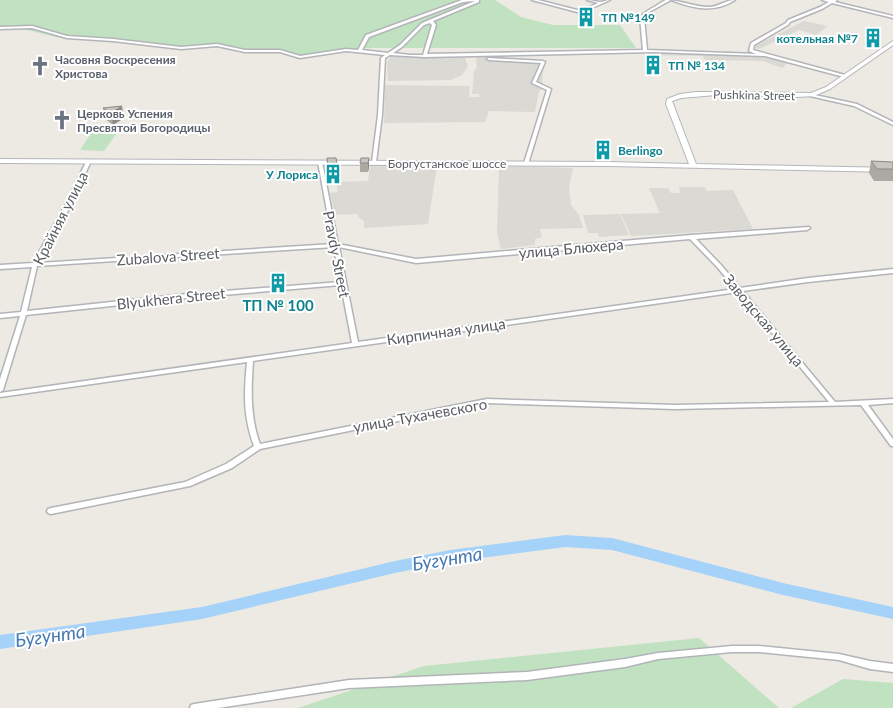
<svg xmlns="http://www.w3.org/2000/svg" width="893" height="708" font-family="Lato,sans-serif">
  <style>
    .industrial { fill: #dbd9d4 }
    .green { fill: #c0e2c1 }
    .lines { fill: none; stroke-linecap: round; stroke-linejoin: round }
    .river { fill: #a5d2f9; fill-rule: evenodd }
    .street-casing { stroke: #b3b4b9; stroke-width: 3 }
    .secondary-casing { stroke: #b4b6bc; stroke-width: 2 }
    .street { fill: #fff; fill-rule: evenodd }
    .secondary { fill: #fff; fill-rule: evenodd }
    .wall { fill: #aca9a4 }
    .shaded-wall { fill: #8c8986 }
    .building { fill: #c8c4bf; stroke: #8c8986 }
    .labels { text-anchor: middle; dominant-baseline: central; stroke-width: 4; stroke-linejoin: round; paint-order: stroke }
    .far-culture-label { font-size: 12px; font-weight: bold; fill: #0d838f; stroke: #fff; text-anchor: start }
    .far-worship-label { font-size: 12px; font-weight: bold; fill: #5b616d; stroke: #fff; text-anchor: start }
    .far-street-label { font-size: 12px; fill: #5a5d62; stroke: #fff }
    .street-label { font-size: 15px; fill: #5a5d62; stroke: #fff }
    .culture-label { font-size: 15px; font-weight: bold; fill: #0d838f; stroke: #fff }
    .near-water-label { font-size: 19px; font-style: italic; fill: #4779b2; stroke: #fff }
  </style>
  <rect width="100%" height="100%" fill="#eceae2"/>
  <g class="industrial">
    <path d="M 804,21 L 828,26 L 816,35 L 799,30 L 759,49 L 753,47 Z"/>
    <path d="M 644,51 L 736,54 L 763,56 L 788,62 L 782,68 L 763,61 L 705,60 L 703,56 L 645,55 Z"/>
    <path d="M 476,54 L 505,55 L 505,59 L 539,60 L 544,64 L 542,82 L 545,86 L 539,92 L 535,112 L 489,111 L 485,122 L 384,123 L 385,85 L 470,86 L 469,97 L 479,97 L 479,94 L 472,94 L 474,71 L 477,67 Z"/>
    <path d="M 391,56 L 457,57 L 465,58 L 468,66 L 462,75 L 451,80 L 388,81 L 387,63 Z"/>
    <path d="M 370,166 L 437,166 L 428,224 L 364,228 L 364,221 L 359,218 L 357,214 L 335,215 L 330,193 L 338,192 L 336,182 L 368,181 Z"/>
    <path d="M 499,166 L 573,168 L 569,188 L 571,205 L 579,215 L 583,228 L 540,229 L 542,237 L 535,239 L 535,245 L 501,249 L 497,233 Z"/>
    <path d="M 679,187 L 705,187 L 707,191 L 733,190 L 753,229 L 631,236 L 621,214 L 660,213 L 649,188 L 668,188 L 671,193 L 680,193 Z"/>
    <path d="M 620,214 L 629,235 L 599,237 L 598,233 L 588,233 L 583,215 Z"/>
  </g>
  <g class="green">
    <path d="M 0,0 L 495,0 L 521,17 L 553,25 L 620,25 L 636,48 L 367,48 L 299,59 L 275,52 L 250,52 L 217,46 L 175,48 L 56,37 L 23,29 L 0,30 Z"/>
    <path d="M 96,126 L 122,126 L 104,151 L 80,150 Z"/>
    <path d="M 699,638 L 779,708 L 298,708 L 424,666 Z"/>
    <path d="M 843,679 L 893,683 L 893,708 L 791,708 Z"/>
  </g>
  <g class="lines">
    <path class="river" d="M 565,535 L 612,538 L 783,583 L 893,607 L 893,619 L 783,595 L 612,550 L 565,547 L 450,562 L 395,573 L 202,619 L 0,649 L 0,635 L 202,607 L 395,561 L 450,550 Z"/>
    <defs>
      <g id="street">
        <path d="M 462,0 L 479,0 L 479,2 L 433,21 L 436,25 L 427,54 L 643,50 L 640,17 C 645,12 650,9 656,6 C 659,4 663,1 666,0 C 679,0 695,7 709,7 C 718,7 726,0 735,0 C 713,14 693,8 671,0 L 649,12 L 644,17 L 647,50 L 756,54 L 749,51 L 751,43 L 786,23 L 788,20 L 820,7 L 829,2 L 822,0 L 837,0 L 835,2 L 893,16 L 893,18 L 832,3 L 822,9 L 790,22 L 788,25 L 754,45 L 753,50 L 845,75 L 846,76 L 844,77 L 765,56 L 654,52 L 424,57 L 390,55 L 385,58 L 382,115 L 376,162 L 374,163 L 372,162 L 378,115 L 381,58 L 385,55 L 346,51 L 300,58 L 280,52 L 245,52 L 217,46 L 181,49 L 113,41 L 67,38 L 32,28 L 0,29 L 0,27 L 32,26 L 67,36 L 113,39 L 181,47 L 217,44 L 245,50 L 280,50 L 300,56 L 346,49 L 358,50 L 366,35 ZM 474,1 L 475,1 L 422,23 L 400,45 L 388,53 L 362,50 L 369,37 L 463,2 ZM 430,23 L 432,25 L 423,55 L 410,55 L 393,53 L 402,47 L 424,25 Z"/>
        <path d="M 532,0 L 538,0 L 581,11 L 598,3 L 587,0 C 592,0 596,2 600,2 C 603,2 606,0 610,0 L 581,13 Z"/>
        <path d="M 488,58 L 543,61 L 545,62 L 536,82 L 551,89 L 528,164 L 526,164 L 524,163 L 547,90 L 532,83 L 541,63 L 489,60 L 487,59 Z"/>
        <path d="M 810,94 L 857,104 L 893,122 L 893,125 L 854,106 L 810,96 Z"/>
        <path d="M 87,160 L 89,160 L 91,161 L 71,205 L 39,263 L 333,244 L 318,162 L 320,161 L 322,162 L 338,244 L 416,259 L 691,235 L 809,227 L 810,228 L 807,230 L 696,239 L 722,266 L 740,288 L 808,278 L 893,269 L 893,273 L 808,282 L 743,291 L 835,402 L 893,399 L 893,403 L 868,405 L 893,439 L 893,446 L 891,446 L 861,405 L 675,409 L 487,403 L 260,449 L 232,468 L 190,486 L 51,514 L 48,513 L 47,511 L 48,509 L 51,508 L 185,482 L 226,464 L 254,446 C 243,416 244,393 247,362 L 0,397 L 0,393 L 352,343 L 341,285 L 187,298 L 26,315 L 3,390 L 0,392 L 0,379 L 20,316 L 0,318 L 0,314 L 21,312 L 32,267 L 0,269 L 0,265 L 33,263 L 65,205 ZM 690,239 L 718,268 L 735,289 L 358,342 L 339,247 L 416,263 ZM 334,247 L 340,282 L 187,294 L 27,311 L 37,266 ZM 738,292 L 829,402 L 675,405 L 487,399 L 260,444 C 250,417 251,390 253,361 Z"/>
        <path d="M 732,646 L 759,646 L 839,654 L 870,661 L 893,664 L 893,672 L 870,669 L 839,660 L 759,652 L 732,652 L 658,659 L 625,667 L 527,680 L 349,688 L 218,708 L 190,708 L 191,705 L 194,704 L 349,680 L 527,672 L 625,659 L 658,653 Z"/>
      </g>
      <path id="secondary" d="M 893,41 L 893,45 L 830,89 L 814,96 L 798,97 L 716,95 L 681,98 L 672,101 L 696,164 L 893,168 L 893,172 L 609,166 L 0,163 L 0,159 L 609,162 L 689,164 L 666,104 L 667,99 L 680,94 L 696,92 L 811,93 L 826,87 Z"/>
    </defs>
    <use href="#street" class="street-casing"/>
    <use href="#secondary" class="secondary-casing"/>
    <use href="#street" class="street"/>
    <use href="#secondary" class="secondary"/>
  </g>
  <g class="wall">
    <path d="M 103,108 L 124,118 L 113,125 L 105,119 Z"/>
    <path d="M 327,158 L 336,158 L 338,178 L 329,179 Z"/>
    <path d="M 369,158 L 369,167 L 368,172 L 360,172 L 360,163 Z"/>
    <path d="M 871,161 L 893,162 L 893,181 L 874,181 L 869,173 Z"/>
  </g>
  <g class="shaded-wall">
    <path d="M 122,106 L 124,118 L 113,125 L 111,113 Z"/>
    <path d="M 369,158 L 369,167 L 368,172 L 368,163 Z"/>
  </g>
  <g class="building">
    <path d="M 122,106 L 111,113 L 103,108 Z"/>
    <path d="M 327,158 L 336,158 L 338,169 L 328,170 Z"/>
    <path d="M 361,158 L 369,158 L 368,163 L 360,163 Z"/>
    <path d="M 871,161 L 893,162 L 893,169 L 877,169 Z"/>
  </g>
  <defs>
    <symbol id="building-bare" viewBox="-9 -9 18 18"><path d="M-4-6H4V6H1V3H-1V6H-4ZM-2.5-4.3h1.7v1.8h-1.7ZM.8-4.3h1.7v1.8H.8ZM-2.5-1h1.7V.8h-1.7ZM.8-1h1.7V.8H.8Z" fill="#0f9aa8" stroke="#fff" stroke-width="2.5" paint-order="stroke"/></symbol>
    <symbol id="church-bare" viewBox="-9 -9 18 18"><path d="M-1.2-6h2.4v3.5h3.3v2.4h-3.3V6h-2.4V-.1h-3.3v-2.4h3.3Z" fill="#6b7280" stroke="#fff" stroke-width="2.5" paint-order="stroke"/></symbol>
  </defs>
  <g fill-rule="evenodd">
    <use href="#building-bare" x="572" y="3" width="28" height="28"/>
    <use href="#building-bare" x="859" y="24" width="28" height="28"/>
    <use href="#building-bare" x="639" y="51" width="28" height="28"/>
    <use href="#church-bare" x="26" y="52" width="28" height="28"/>
    <use href="#church-bare" x="48" y="106" width="28" height="28"/>
    <use href="#building-bare" x="589" y="136" width="28" height="28"/>
    <use href="#building-bare" x="319" y="160" width="28" height="28"/>
    <use href="#building-bare" x="264" y="269" width="28" height="28"/>
  </g>
  <g class="labels">
    <g class="far-culture-label">
      <text x="601" y="17">ТП №149</text>
      <text x="858" y="38" text-anchor="end">котельная №7</text>
      <text x="668" y="65">ТП № 134</text>
      <text x="618" y="150">Berlingo</text>
      <text x="318" y="174" text-anchor="end">У Лориса</text>
    </g>
    <g class="far-worship-label">
      <text x="55" y="59">Часовня Воскресения<tspan x="55" dy="14">Христова</tspan></text>
      <text x="77" y="113">Церковь Успения<tspan x="77" dy="14">Пресвятой Богородицы</tspan></text>
    </g>
    <g class="far-street-label">
      <text transform="translate(754 95) rotate(1)">Pushkina Street</text>
      <text x="447" y="163">Боргустанское шоссе</text>
    </g>
    <g class="street-label">
      <text transform="translate(60 218) rotate(-63)">Крайняя улица</text>
      <text transform="translate(571 248) rotate(-5)">улица Блюхера</text>
      <text transform="translate(337 254) rotate(79)">Pravdy Street</text>
      <text transform="translate(168 256) rotate(-4)">Zubalova Street</text>
      <text transform="translate(171 298) rotate(-6)">Blyukhera Street</text>
      <text transform="translate(764 320) rotate(50)">Заводская улица</text>
      <text transform="translate(446 331) rotate(-8)">Кирпичная улица</text>
      <text transform="translate(420 415) rotate(-10)">улица Тухачевского</text>
    </g>
    <g class="culture-label">
      <text x="278" y="305">ТП № 100</text>
    </g>
    <g class="near-water-label">
      <text transform="translate(447 558) rotate(-9)">Бугунта</text>
      <text transform="translate(50 635) rotate(-8)">Бугунта</text>
    </g>
  </g>
</svg>
